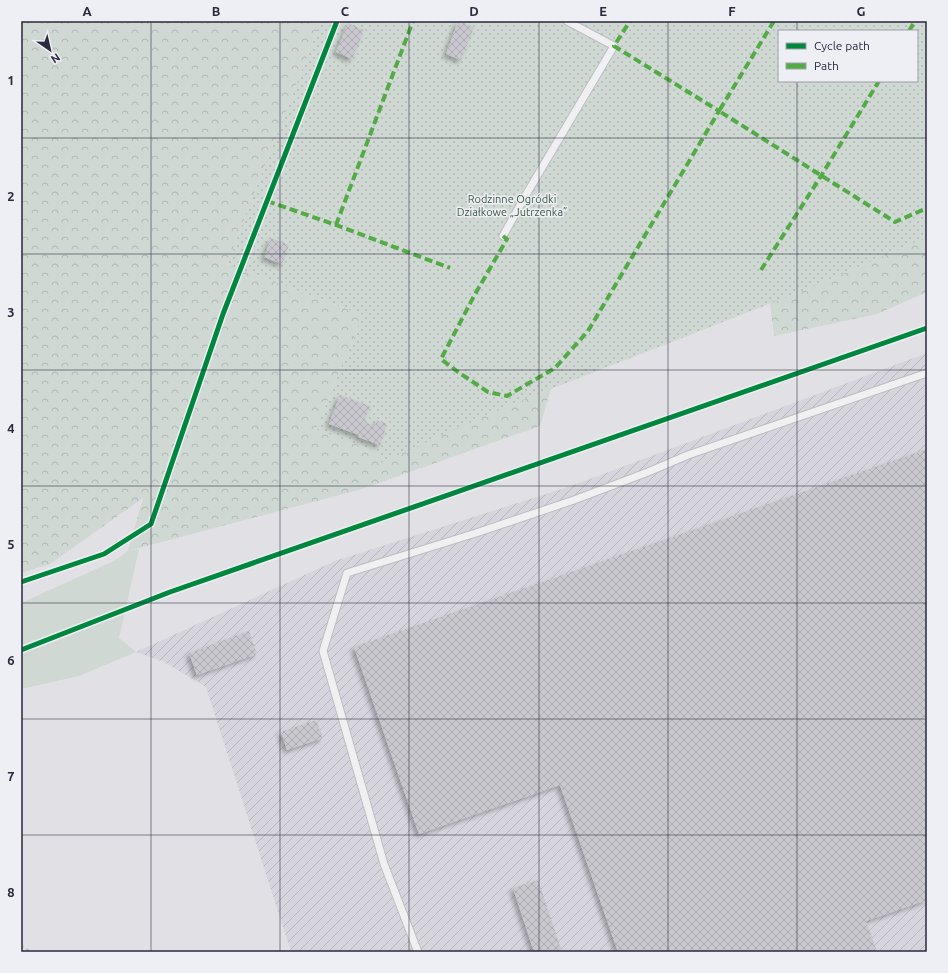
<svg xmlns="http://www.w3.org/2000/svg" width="948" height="973" font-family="Ubuntu,sans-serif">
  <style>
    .industrial { fill: url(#industrial-furrows) }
    .grass { fill: #cfd8d2 }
    .forest { fill: url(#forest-crowns) }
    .garden { fill: url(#garden-dots); fill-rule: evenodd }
    .building { fill: url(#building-cross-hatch); filter: url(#shadow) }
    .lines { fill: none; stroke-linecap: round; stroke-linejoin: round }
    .service-casing { stroke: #bebec2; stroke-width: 9 }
    .path { stroke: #c2c2c7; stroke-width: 2.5; stroke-dasharray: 3 3; stroke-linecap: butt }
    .service { stroke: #f0f0f3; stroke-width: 7 }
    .quiet { stroke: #53ab46; stroke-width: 4; stroke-dasharray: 8 4; stroke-linecap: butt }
    .cycleway-casing { stroke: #eeeef5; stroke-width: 8 }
    .cycleway { stroke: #00873e; stroke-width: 5 }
    .grid { fill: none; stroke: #2a293d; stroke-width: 1; stroke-opacity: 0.55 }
    .labels { text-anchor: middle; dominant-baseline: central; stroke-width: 3; stroke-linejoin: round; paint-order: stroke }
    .park-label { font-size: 11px; fill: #38583f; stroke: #eeeef5 }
    .neatline { fill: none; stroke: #2a293d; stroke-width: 1.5 }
    .grid-label { font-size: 13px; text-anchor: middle; font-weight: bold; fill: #2a293d }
  </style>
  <defs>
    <pattern id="industrial-furrows" width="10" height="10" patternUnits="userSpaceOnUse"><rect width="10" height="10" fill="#d6d4dd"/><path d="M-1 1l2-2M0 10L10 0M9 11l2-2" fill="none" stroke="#b8b6bf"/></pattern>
    <pattern id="forest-crowns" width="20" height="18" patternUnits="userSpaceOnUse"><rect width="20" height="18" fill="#cfd8d2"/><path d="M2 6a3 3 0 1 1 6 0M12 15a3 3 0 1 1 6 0" fill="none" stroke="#b2b9b5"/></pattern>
    <pattern id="garden-dots" width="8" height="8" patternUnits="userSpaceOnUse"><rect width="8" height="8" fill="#cfd8d2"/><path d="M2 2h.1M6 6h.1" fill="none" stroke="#b2b9b5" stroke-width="1.8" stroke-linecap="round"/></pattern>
    <pattern id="building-cross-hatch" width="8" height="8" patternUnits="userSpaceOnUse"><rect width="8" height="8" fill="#c8c8ce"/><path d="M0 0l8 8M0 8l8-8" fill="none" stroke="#acacb2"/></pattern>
    <filter id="shadow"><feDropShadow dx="-3.5" dy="3.5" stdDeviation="2" flood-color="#0004"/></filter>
  </defs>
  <rect width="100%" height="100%" fill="#e1e1e5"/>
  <path class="industrial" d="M 927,353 L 927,952 L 291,952 L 206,687 L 164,662 L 136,652 L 335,561 L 571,486 Z"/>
  <path class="grass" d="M 139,549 L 119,638 L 136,652 L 79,676 L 21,689 L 21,603 L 114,561 L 128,551 Z"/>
  <g class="forest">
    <path d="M 21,21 L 321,21 L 227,264 L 363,315 L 316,429 L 502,408 L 551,389 L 540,426 L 362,489 L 128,551 L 143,498 L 50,564 L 21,573 Z"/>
    <path d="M 927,237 L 927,292 L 877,314 L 774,336 L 770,303 L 805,290 Z"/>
  </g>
  <path class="garden" d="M 321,21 L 927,21 L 927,237 L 805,290 L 502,408 L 380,463 L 377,452 L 316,429 L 363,315 L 227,264 ZM 779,31 L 917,31 L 917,81 L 779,81 Z"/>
  <g class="building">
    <path d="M 458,21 L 474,27 L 461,60 L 446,54 Z"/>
    <path d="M 348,23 L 364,30 L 352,59 L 336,52 Z"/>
    <path d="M 271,238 L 289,245 L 282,264 L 264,257 Z"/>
    <path d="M 340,395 L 370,406 L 364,422 L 375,426 L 377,420 L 387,424 L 380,445 L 358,437 L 359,435 L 329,424 Z"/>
    <path d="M 927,449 L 927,900 L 866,921 L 877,952 L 618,952 L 560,785 L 419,834 L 354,647 Z"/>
    <path d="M 249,631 L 257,654 L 197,675 L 189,653 Z"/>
    <path d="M 316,720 L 323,738 L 287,750 L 281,732 Z"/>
    <path d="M 538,880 L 562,952 L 534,952 L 513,888 Z"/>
  </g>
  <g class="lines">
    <defs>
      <g id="service">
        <path d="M 503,236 L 527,193 L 614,46 L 567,21"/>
        <path d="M 418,952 L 384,864 L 323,651 L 347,573 L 476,533 L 574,500 L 648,472 L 688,455 L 927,373"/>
      </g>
    </defs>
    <use href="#service" class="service-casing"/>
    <g class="path">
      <path d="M 21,582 L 104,554 L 151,524"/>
      <path d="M 21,946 L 31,952"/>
    </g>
    <use href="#service" class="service"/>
    <g class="quiet">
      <path d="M 774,21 L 719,111 L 895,222 L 927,208"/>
      <path d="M 909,31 L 915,21"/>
      <path d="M 267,201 L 336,225 L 450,268"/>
      <path d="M 336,225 L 413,21"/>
      <path d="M 503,236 L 507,239 L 474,296 L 441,359 L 458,372 L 488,392 L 507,396 L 555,368 L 588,331 L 719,111 L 614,46 L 630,21"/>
      <path d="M 761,270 L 821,176 L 879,81"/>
    </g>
    <defs>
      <g id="cycleway">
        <path d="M 21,582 L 104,554 L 151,524 L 223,314 L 337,21"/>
        <path d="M 21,650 L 170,592 L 927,328"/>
      </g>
    </defs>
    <use href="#cycleway" class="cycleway-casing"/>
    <use href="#cycleway" class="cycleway"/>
  </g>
  <path class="grid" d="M 151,21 L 151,952M 280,21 L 280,952M 409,21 L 409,952M 539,21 L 539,952M 668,21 L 668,952M 797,21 L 797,31M 797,81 L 797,952M 21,138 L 927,138M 21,254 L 927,254M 21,370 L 927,370M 21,486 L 927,486M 21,603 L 927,603M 21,719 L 927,719M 21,835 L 927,835"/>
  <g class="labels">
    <g class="park-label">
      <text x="512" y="199">Rodzinne Ogródki<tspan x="512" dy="13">Działkowe „Jutrzenka”</tspan></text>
    </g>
  </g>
  <rect width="948" height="973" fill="none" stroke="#eeeef5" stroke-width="44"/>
  <rect x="778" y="30" width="140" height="52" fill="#eeeef5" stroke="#a09fab"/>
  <rect x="786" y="43" width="20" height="6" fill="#00873e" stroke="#a09fab"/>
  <text x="814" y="50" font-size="12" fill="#2a293d">Cycle path</text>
  <rect x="786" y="63" width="20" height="6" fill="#53ab46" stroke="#a09fab"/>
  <text x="814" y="70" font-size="12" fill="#2a293d">Path</text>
  <g transform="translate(50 50) rotate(146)" stroke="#eeeef5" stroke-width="3" paint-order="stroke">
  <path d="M0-3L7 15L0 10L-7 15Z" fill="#2a293d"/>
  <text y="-6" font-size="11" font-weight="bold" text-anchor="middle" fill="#2a293d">N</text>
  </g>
  <rect x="22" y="22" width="904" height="929" class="neatline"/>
  <g class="grid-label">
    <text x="87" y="16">A</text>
    <text x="216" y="16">B</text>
    <text x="345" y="16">C</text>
    <text x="474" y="16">D</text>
    <text x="603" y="16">E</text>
    <text x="732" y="16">F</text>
    <text x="861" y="16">G</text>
    <text x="11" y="85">1</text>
    <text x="11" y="201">2</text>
    <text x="11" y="317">3</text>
    <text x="11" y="433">4</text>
    <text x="11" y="549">5</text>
    <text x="11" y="665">6</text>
    <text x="11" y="781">7</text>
    <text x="11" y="897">8</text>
  </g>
</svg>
